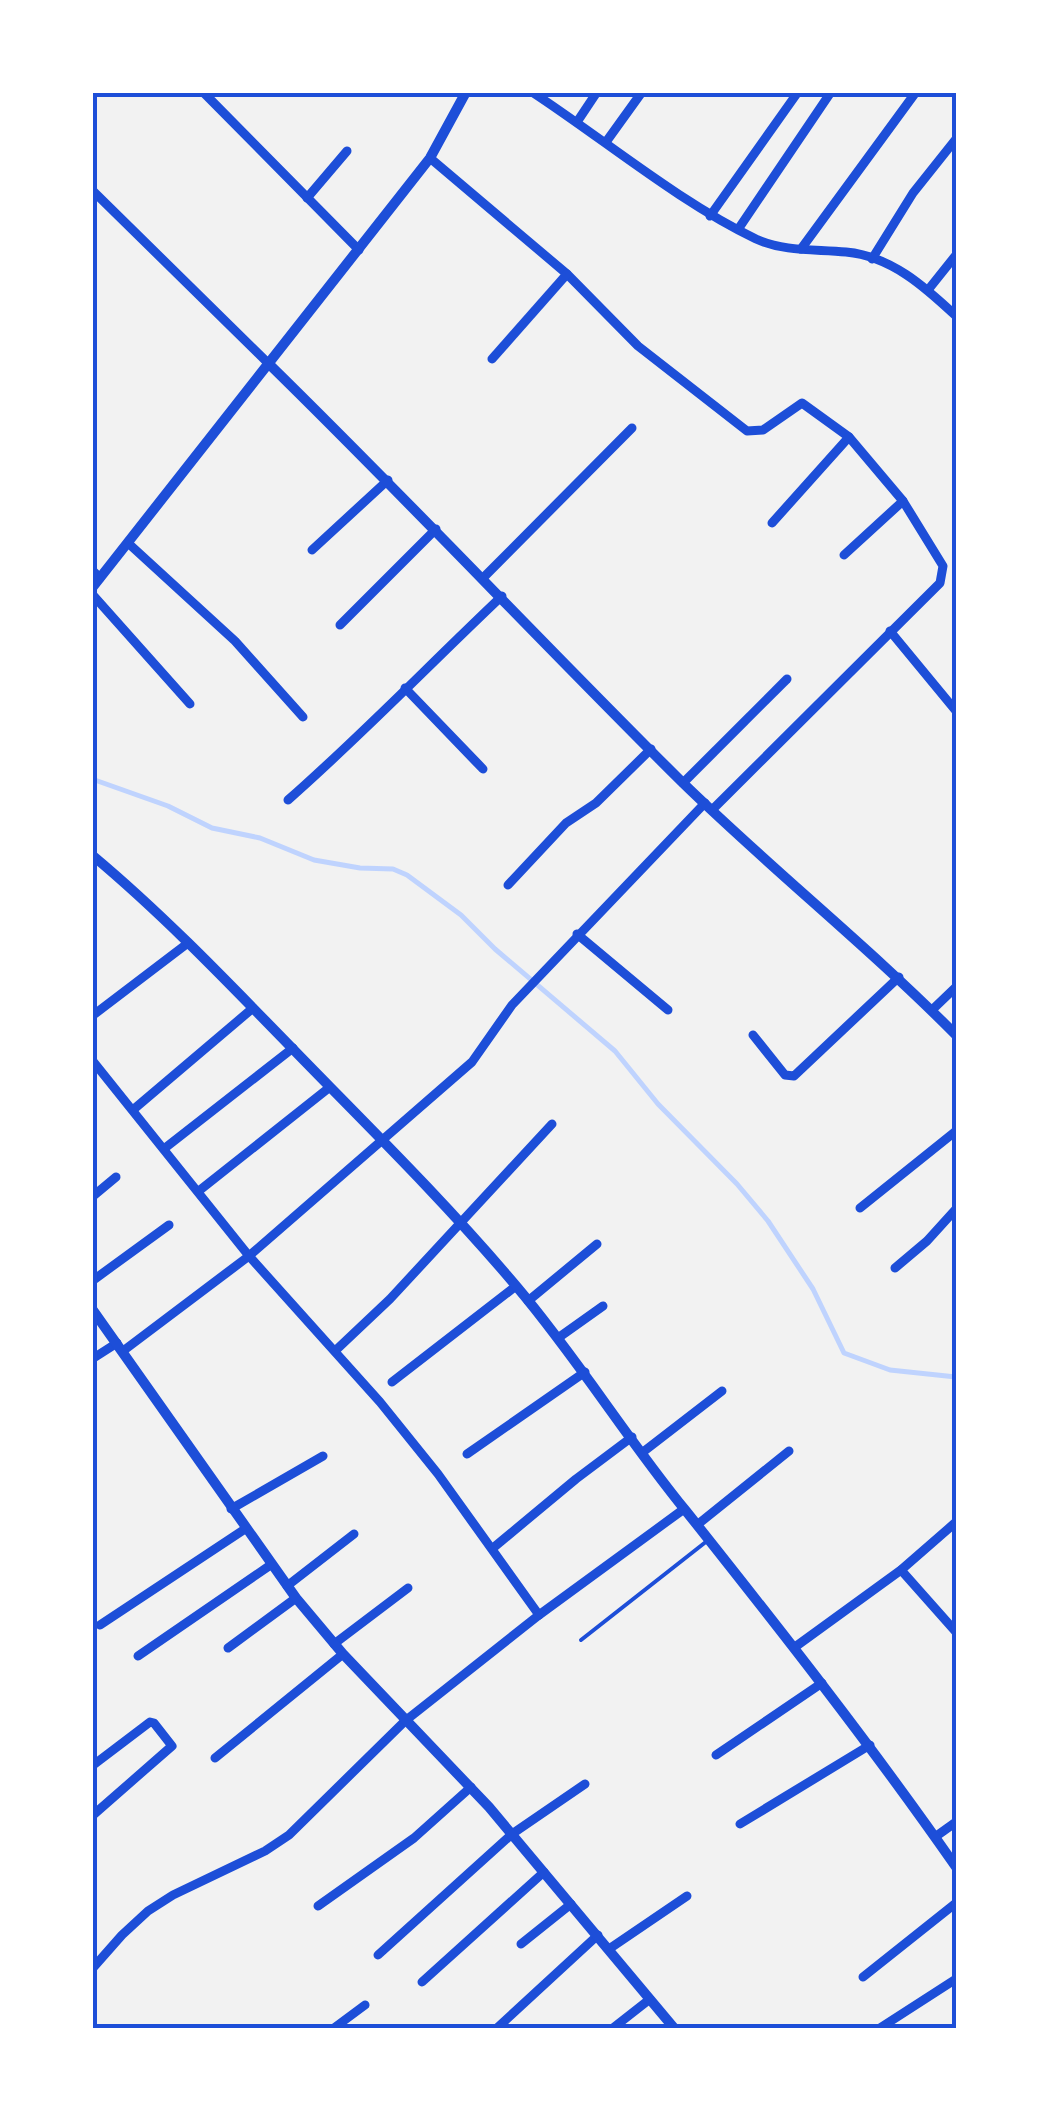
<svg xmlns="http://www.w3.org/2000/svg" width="1049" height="2121" font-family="'Asap Condensed',sans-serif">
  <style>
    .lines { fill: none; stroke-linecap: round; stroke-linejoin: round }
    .stream { stroke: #bfd3fe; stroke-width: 5 }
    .service { stroke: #1d4ed8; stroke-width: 4 }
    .minor { stroke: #1d4ed8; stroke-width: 9 }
    .tertiary { stroke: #1d4ed8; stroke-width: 10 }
    .neatline { fill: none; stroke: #1d4ed8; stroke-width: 4 }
  </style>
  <rect width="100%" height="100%" fill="#f2f2f2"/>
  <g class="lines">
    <path class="stream" d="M 92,779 L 168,806 L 212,828 L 260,838 L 314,860 L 360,868 L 393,869 L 407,875 L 461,915 L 495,949 L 615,1051 L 658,1104 L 737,1184 L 768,1221 L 813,1289 L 844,1353 L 890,1370 L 956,1377"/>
    <path class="service" d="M 581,1640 L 707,1541"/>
    <g class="minor">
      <path d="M 203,92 L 359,250"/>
      <path d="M 532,92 C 605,140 679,202 756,239 C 785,252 815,249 846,252 C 891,256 925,287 956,316"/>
      <path d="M 577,122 L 597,92"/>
      <path d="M 606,142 L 642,92"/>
      <path d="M 430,158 L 567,274 L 638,346 L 747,431 L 763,430 L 802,403 L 849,437 L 903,501 L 943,566 L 940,583 L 712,810"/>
      <path d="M 92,190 L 270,365"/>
      <path d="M 307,198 L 347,151"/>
      <path d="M 710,216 L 798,92"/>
      <path d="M 739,228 L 831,92"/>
      <path d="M 801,249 L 916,92"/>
      <path d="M 872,259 L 913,193 L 956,139"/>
      <path d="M 928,290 L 956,255"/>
      <path d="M 492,359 L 567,274"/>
      <path d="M 772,523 L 849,437"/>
      <path d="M 128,543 L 235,641 L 303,717"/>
      <path d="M 312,550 L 388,480"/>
      <path d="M 844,555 L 903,501"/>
      <path d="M 92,570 L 100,578"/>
      <path d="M 483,578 L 632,428"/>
      <path d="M 92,594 L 190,704"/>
      <path d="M 340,625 L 436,529"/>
      <path d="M 890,631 L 956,711"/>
      <path d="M 405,688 L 483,769"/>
      <path d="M 683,783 L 787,679"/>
      <path d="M 288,800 C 362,735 430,664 502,596"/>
      <path d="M 508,885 L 566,823 L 596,803 L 651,749"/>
      <path d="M 577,934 L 668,1010"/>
      <path d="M 932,1010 L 956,987"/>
      <path d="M 92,1016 L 188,943"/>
      <path d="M 753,1035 L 785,1075 L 794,1076 L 899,977"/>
      <path d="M 92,1060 L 249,1256 L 380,1402 L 438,1474 L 539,1615"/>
      <path d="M 134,1109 L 253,1008"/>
      <path d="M 165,1148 L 293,1048"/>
      <path d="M 200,1190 L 330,1087"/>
      <path d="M 92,1197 L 116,1177"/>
      <path d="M 860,1208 L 956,1131"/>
      <path d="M 895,1268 L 927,1241 L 956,1209"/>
      <path d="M 92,1281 L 169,1225"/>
      <path d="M 528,1301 L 597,1244"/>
      <path d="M 558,1338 L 603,1306"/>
      <path d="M 123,1351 L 249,1256 L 472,1062 L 512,1005 L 705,803"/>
      <path d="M 335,1351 L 390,1299 L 552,1124"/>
      <path d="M 92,1359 L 117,1343"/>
      <path d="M 392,1382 L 516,1286"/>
      <path d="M 643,1452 L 722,1391"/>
      <path d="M 467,1454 L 585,1372"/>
      <path d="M 231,1509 L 323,1456"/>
      <path d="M 697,1525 L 789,1451"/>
      <path d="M 493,1548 L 576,1479 L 632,1437"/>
      <path d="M 901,1570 L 956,1632"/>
      <path d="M 287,1586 L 354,1534"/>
      <path d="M 100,1625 L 245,1529"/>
      <path d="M 334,1644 L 408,1588"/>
      <path d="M 795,1647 L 901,1570 L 956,1522"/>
      <path d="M 228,1648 L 296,1598"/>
      <path d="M 138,1656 L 272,1564"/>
      <path d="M 716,1755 L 822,1683"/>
      <path d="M 215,1758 L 343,1654"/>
      <path d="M 92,1766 L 150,1722 L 154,1723 L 172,1746 L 92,1816"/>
      <path d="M 740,1824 L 870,1745"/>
      <path d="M 935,1837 L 956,1822"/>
      <path d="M 318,1906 L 414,1838 L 471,1787"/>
      <path d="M 521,1944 L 571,1904"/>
      <path d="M 609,1949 L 687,1896"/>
      <path d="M 378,1955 L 512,1834 L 585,1784"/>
      <path d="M 92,1969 L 122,1935 L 148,1911 L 173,1895 L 265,1851 L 289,1835 L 405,1721 L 539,1615 L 684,1509"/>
      <path d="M 863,1977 L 956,1903"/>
      <path d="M 422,1982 L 544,1872"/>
      <path d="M 334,2028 L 365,2005"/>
      <path d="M 497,2028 L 598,1935"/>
      <path d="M 613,2028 L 650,1999"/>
      <path d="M 880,2028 L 956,1979"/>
    </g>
    <g class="tertiary">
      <path d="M 270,365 C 410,502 543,644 682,782 C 771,869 869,947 956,1035"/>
      <path d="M 92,588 L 430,158 L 466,92"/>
      <path d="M 92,855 C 177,926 253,1009 331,1088 C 395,1153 459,1218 517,1287 C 578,1359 627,1439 686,1511 C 779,1628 871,1745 956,1867"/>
      <path d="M 92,1309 L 296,1598 L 343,1654 L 489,1807 L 674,2028"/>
    </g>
  </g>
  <rect width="1049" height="2121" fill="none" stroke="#ffffff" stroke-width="190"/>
  <rect x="95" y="95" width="859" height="1931" class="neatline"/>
</svg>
